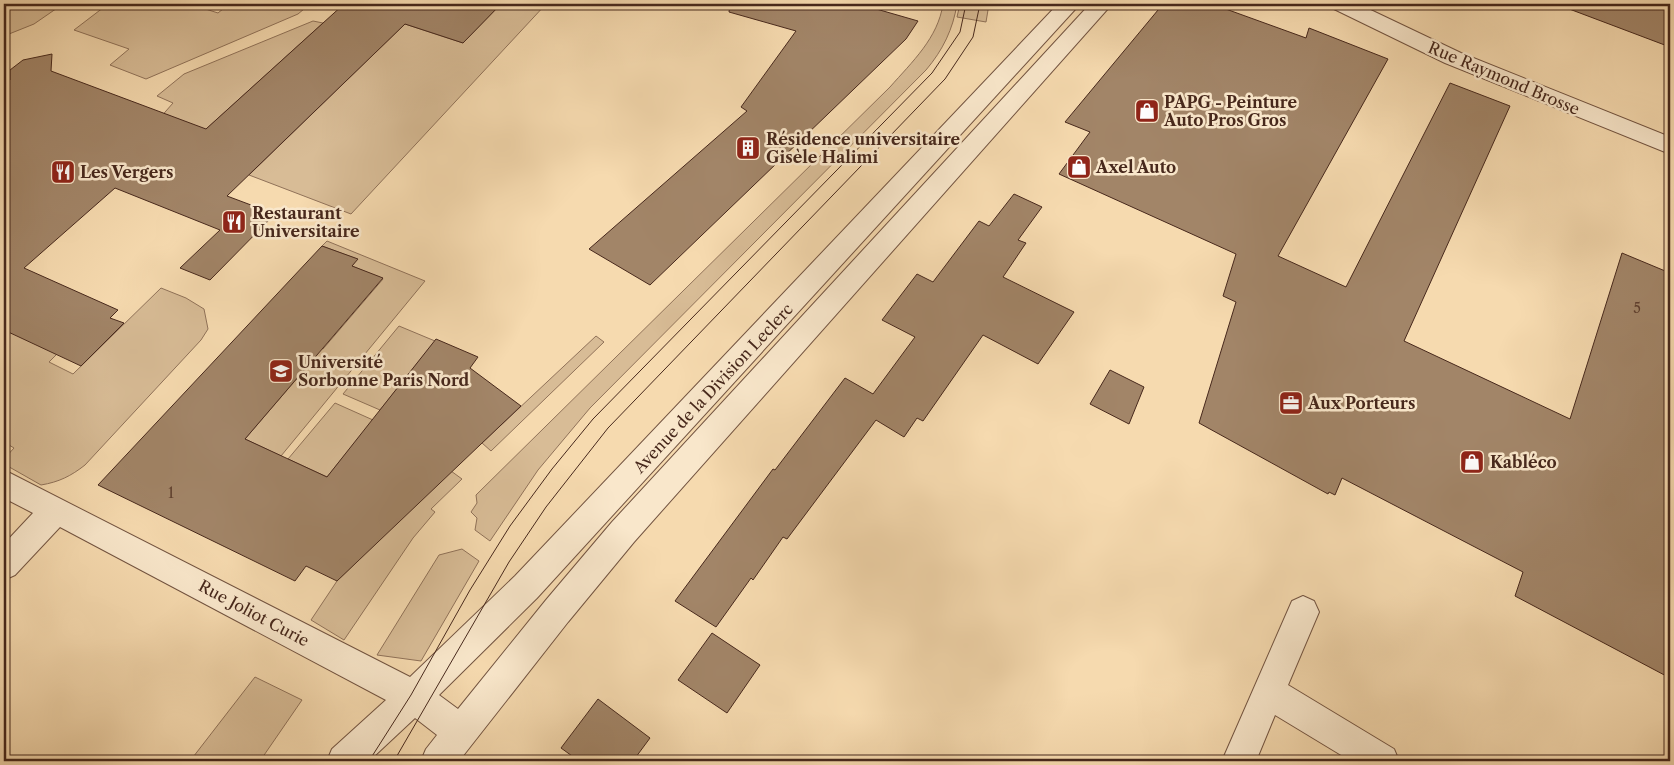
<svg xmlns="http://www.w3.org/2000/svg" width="1674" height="765" font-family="'Libre Caslon Text',serif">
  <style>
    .green { fill: #d8bc96; stroke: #907259 }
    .building { fill: #a28568; stroke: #47281c }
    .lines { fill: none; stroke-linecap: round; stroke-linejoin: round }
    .minor-casing { stroke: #735441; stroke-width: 2 }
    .minor { fill: #f9e7cb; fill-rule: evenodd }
    .tram { stroke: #47281c; stroke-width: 1 }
    .labels { text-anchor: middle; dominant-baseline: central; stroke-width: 5; stroke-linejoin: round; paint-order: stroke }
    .number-label { font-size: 14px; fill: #5e3f2f }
    .street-label { font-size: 16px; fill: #47281c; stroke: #f9e7cb }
    .poi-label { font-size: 16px; font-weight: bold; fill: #47281c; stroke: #f9e7cb; text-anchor: start }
  </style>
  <rect width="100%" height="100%" fill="#f6daaf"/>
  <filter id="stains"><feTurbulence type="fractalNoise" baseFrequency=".004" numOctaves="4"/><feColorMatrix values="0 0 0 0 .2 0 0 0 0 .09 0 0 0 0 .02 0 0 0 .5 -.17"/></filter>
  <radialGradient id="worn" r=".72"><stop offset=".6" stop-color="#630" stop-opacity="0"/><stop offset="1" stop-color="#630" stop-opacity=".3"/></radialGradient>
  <g class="green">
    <path d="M 4,4 L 63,4 L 34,24 L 4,36 Z"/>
    <path d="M 108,4 L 190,4 L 218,13 L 229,4 L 310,4 L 298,14 L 146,79 L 110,65 L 129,49 L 74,30 Z"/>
    <path d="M 501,4 L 546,4 L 351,214 L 249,175 L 405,24 L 463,43 Z"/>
    <path d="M 943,4 L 957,4 C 953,29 943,50 926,70 L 590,408 L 538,470 L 490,541 L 475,530 L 477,518 L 471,512 L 477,503 L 476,495 L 890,87 C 912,62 938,38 943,4 Z"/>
    <path d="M 960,4 L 989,4 L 986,22 L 957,17 Z"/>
    <path d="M 313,21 L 323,23 L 183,150 L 144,136 L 173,103 L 157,96 L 184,74 Z"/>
    <path d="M 327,241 L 425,281 L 281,456 L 245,439 L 312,361 L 310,343 L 323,349 L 383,279 L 352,266 L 357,259 L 322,246 Z"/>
    <path d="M 161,288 L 186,298 L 204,309 L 208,329 L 201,340 L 85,465 C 71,476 59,482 41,485 L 4,464 L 4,459 L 14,448 L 4,442 L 4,330 L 9,332 L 82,329 L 49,362 L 73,374 Z"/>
    <path d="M 399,326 L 435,341 L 380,410 L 343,394 Z"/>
    <path d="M 596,336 L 604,342 L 491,451 L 482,443 Z"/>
    <path d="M 335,403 L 373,420 L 327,477 L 288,459 Z"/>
    <path d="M 451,471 L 462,479 L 431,509 L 435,512 L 413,538 L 344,640 L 311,620 L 337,581 Z"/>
    <path d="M 462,549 L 479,561 L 421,661 L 377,655 L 439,555 Z"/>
    <path d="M 255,677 L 302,700 L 260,761 L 190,761 Z"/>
  </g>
  <g class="building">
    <path d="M 344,4 L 501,4 L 463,43 L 405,24 L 227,196 L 275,214 L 210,280 L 180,268 L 220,230 L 115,188 L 24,268 L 118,310 L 110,318 L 124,323 L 81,366 L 4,330 L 4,85 L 10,80 L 10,70 L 23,60 L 52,54 L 51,71 L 206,129 Z"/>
    <path d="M 730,4 L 859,4 L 918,21 L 906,39 L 650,285 L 589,249 L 747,111 L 741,107 L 796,31 L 729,12 Z"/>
    <path d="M 1163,4 L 1212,4 L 1306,38 L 1309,28 L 1388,59 L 1278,256 L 1346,287 L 1450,83 L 1510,106 L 1404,341 L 1570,419 L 1622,253 L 1670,273 L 1670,678 L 1515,596 L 1523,572 L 1342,478 L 1335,495 L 1329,492 L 1328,494 L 1199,423 L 1236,302 L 1223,296 L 1236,254 L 1059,174 L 1090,132 L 1065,122 Z"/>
    <path d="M 1564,4 L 1670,4 L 1670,47 L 1564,7 Z"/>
    <path d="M 1014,194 L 1042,207 L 1018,240 L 1026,243 L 1003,277 L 1074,312 L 1038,364 L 983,335 L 923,421 L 917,418 L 904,437 L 876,420 L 787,539 L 783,537 L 753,580 L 751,578 L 716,627 L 675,601 L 773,469 L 775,470 L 845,378 L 873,394 L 915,337 L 882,320 L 917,274 L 933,282 L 979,221 L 989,226 Z"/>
    <path d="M 322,246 L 358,259 L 352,266 L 383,278 L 245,439 L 327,477 L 436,339 L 478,357 L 470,368 L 521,406 L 337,581 L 306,566 L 295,581 L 98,485 Z"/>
    <path d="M 1110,370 L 1144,387 L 1129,424 L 1090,404 Z"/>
    <path d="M 712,633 L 760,665 L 727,713 L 678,680 Z"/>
    <path d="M 598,699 L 650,738 L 633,761 L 579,761 L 561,748 Z"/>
  </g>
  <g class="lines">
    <defs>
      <g id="minor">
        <path d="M 1058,4 L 1080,4 L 537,598 L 439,695 L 458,709 L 546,600 L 612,522 L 1090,4 L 1112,4 L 634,542 L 568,622 L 459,761 L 421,761 L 426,749 L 437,735 L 415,718 L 369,761 L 327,761 L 332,749 L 386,700 L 60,527 L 15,575 L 4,580 L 4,544 L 33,513 L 4,498 L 4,470 L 410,677 L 515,576 Z"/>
        <path d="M 1331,4 L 1358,4 L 1461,53 L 1670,137 L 1670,154 L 1445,63 L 1334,9 Z"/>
        <path d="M 1303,596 L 1314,601 L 1319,612 L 1288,685 L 1394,749 L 1399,761 L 1351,761 L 1275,715 L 1256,761 L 1222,761 L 1292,601 Z"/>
      </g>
    </defs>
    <use href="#minor" class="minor-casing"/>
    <use href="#minor" class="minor"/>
    <g class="tram">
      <path d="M 369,761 L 411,695 L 470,590 L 510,526 L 552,469 L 593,419 L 932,73 L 960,32 L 966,4"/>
      <path d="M 394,761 L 509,562 L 546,507 L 608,428 L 945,79 L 973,37 L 980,4"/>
    </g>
  </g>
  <defs>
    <symbol id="shop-square" viewBox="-11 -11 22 22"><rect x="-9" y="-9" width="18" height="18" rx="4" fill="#8f2418" stroke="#f9e7cb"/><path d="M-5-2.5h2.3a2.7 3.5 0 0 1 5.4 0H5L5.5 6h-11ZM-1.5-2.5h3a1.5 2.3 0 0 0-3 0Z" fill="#fff"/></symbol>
    <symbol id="building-square" viewBox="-11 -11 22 22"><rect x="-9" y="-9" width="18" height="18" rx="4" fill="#8f2418" stroke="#f9e7cb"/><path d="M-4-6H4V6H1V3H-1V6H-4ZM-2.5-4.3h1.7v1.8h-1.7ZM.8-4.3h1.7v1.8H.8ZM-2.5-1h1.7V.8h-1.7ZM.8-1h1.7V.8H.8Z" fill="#fff"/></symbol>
    <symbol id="restaurant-square" viewBox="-11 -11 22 22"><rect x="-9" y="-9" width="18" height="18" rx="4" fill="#8f2418" stroke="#f9e7cb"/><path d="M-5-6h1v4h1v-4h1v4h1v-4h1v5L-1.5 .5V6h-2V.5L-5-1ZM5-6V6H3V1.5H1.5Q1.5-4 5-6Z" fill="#fff"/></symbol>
    <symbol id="university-square" viewBox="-11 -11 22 22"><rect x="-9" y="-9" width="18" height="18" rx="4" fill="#8f2418" stroke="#f9e7cb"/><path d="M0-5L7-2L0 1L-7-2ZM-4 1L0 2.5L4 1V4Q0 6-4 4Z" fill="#fff"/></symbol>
    <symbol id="office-square" viewBox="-11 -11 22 22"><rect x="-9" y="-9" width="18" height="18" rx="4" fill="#8f2418" stroke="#f9e7cb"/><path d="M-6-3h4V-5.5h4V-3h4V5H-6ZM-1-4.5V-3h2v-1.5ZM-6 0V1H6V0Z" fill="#fff"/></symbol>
  </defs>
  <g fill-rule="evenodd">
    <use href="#shop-square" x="1133" y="97" width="28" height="28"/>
    <use href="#building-square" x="734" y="134" width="28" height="28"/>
    <use href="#shop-square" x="1065" y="153" width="28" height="28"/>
    <use href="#restaurant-square" x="49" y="158" width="28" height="28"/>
    <use href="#restaurant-square" x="220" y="208" width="28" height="28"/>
    <use href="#university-square" x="267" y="357" width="28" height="28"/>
    <use href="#office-square" x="1277" y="389" width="28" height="28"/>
    <use href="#shop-square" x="1458" y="448" width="28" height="28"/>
  </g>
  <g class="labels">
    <g class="number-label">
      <text x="1637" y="308">5</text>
      <text x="171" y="493">1</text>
    </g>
    <g class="street-label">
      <text transform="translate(1504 78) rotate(23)">Rue Raymond Brosse</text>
      <text transform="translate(713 388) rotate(-47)">Avenue de la Division Leclerc</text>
      <text transform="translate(254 613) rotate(28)">Rue Joliot Curie</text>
    </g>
    <g class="poi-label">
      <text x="1164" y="102">PAPG - Peinture<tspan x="1164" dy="18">Auto Pros Gros</tspan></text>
      <text x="766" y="139">Résidence universitaire<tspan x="766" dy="18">Gisèle Halimi</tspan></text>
      <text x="1096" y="167">Axel Auto</text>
      <text x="80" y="172">Les Vergers</text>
      <text x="252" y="213">Restaurant<tspan x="252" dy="18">Universitaire</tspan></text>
      <text x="298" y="362">Université<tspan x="298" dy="18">Sorbonne Paris Nord</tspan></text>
      <text x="1308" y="403">Aux Porteurs</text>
      <text x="1490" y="462">Kabléco</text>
    </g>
  </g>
  <rect width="1674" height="765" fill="none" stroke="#f6daaf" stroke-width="20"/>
  <rect x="5" y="5" width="1664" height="755" fill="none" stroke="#47281c" stroke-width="2.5"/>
  <rect x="10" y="10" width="1654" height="745" fill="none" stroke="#47281c"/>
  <rect width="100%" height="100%" filter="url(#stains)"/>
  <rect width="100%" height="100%" fill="url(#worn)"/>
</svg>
